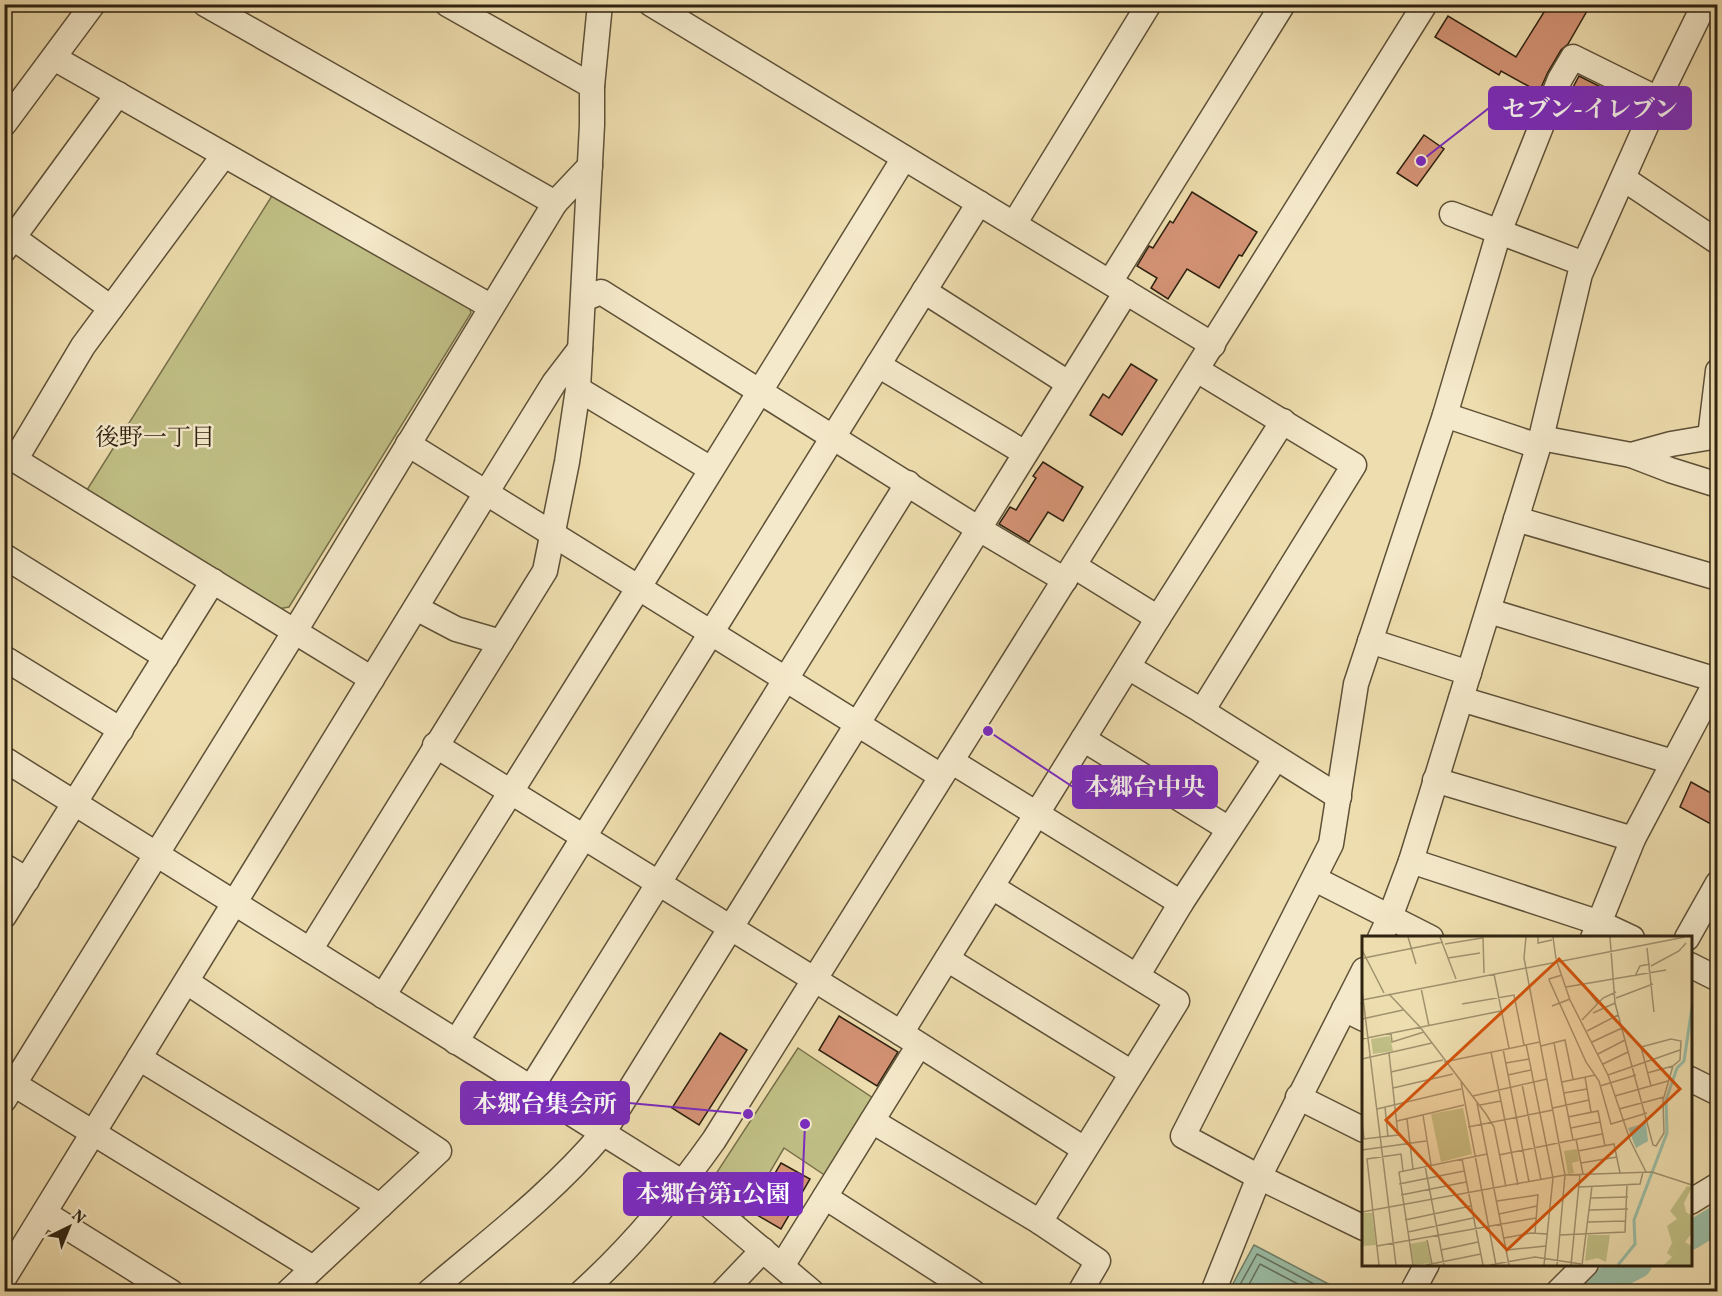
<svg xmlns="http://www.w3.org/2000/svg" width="1722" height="1296" font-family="Vollkorn,'Noto Serif JP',serif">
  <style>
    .green { fill: #c0bf85; stroke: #77704a; stroke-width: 1.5 }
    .water { fill: #9bbda5; stroke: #6f7f69; stroke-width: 1.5 }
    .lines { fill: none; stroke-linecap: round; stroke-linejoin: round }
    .shore { stroke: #64705a; stroke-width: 1.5 }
    .river { stroke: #9bbda5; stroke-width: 28 }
    .building { fill: #d39274; stroke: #2e2210; stroke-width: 1.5 }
    .minor-casing { stroke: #5e5138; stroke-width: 27 }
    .minor { stroke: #f4e9ca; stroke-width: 24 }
    .labels { text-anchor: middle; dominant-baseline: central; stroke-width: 5; stroke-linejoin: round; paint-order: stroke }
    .neighbourhood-label { font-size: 24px; fill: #2e2210; stroke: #f4e9ca }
    .inset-river { fill: none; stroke: #9bbda5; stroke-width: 3 }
    .inset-road { fill: none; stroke: #a1926f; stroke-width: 1.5 }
    .view { fill: #d5540c; fill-opacity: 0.15; stroke: #d5540c; stroke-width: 3 }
    .inset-edge { fill: none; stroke: #2e2210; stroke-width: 3 }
    .leader { fill: none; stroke: #7b2cbf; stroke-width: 2 }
    .callout-dot { fill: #7b2cbf; stroke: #f4e9ca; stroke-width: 2 }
    .callout { fill: #7b2cbf; stroke: #7b2cbf; stroke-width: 2 }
    .callout-label { font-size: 24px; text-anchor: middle; font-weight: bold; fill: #fff }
  </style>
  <rect width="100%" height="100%" fill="#eeddae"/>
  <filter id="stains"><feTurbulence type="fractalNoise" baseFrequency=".00333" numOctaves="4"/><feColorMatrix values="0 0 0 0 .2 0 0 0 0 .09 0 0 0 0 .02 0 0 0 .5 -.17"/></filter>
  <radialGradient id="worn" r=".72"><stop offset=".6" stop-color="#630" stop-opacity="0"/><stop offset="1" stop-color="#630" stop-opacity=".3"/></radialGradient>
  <g class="green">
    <path d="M 275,191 L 468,302 L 471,313 L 289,607 L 278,609 L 85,493 Z"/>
    <path d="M 798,1048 L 876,1100 L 826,1176 L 784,1148 L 743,1218 L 706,1189 Z"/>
  </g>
  <path class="water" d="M 1254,1245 L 1342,1291 L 1229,1291 Z"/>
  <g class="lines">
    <g class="shore">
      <path d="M 1236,1292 L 1257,1254 L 1329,1292"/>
      <path d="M 1245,1292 L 1260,1264 L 1313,1292"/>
    </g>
    <g class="river">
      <path d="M 1690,1236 L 1718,1219"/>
      <path d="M 1591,1292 L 1596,1286 L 1638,1264"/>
    </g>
  </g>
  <g class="building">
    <path d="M 1549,4 L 1591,4 L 1568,44 L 1561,50 L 1548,72 L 1539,92 L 1501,71 L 1499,75 L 1435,37 L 1448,16 L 1516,57 Z"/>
    <path d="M 1579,76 L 1603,88 L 1593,106 L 1570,93 Z"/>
    <path d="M 1424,135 L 1444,149 L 1417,186 L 1397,173 Z"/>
    <path d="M 1192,192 L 1257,232 L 1242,256 L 1239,255 L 1219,288 L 1187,269 L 1168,299 L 1151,288 L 1157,278 L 1137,266 L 1149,246 L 1153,248 L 1170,221 L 1173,223 Z"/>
    <path d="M 1131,364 L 1157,380 L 1122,435 L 1090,415 L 1103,394 L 1109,398 Z"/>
    <path d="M 1043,462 L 1083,487 L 1063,521 L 1048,512 L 1029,542 L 999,524 L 1010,507 L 1016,510 L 1036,478 L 1033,476 Z"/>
    <path d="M 1691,782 L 1718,797 L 1718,828 L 1680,807 Z"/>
    <path d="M 839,1016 L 898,1052 L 877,1086 L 819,1050 Z"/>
    <path d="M 720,1033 L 747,1050 L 699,1125 L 672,1108 Z"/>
    <path d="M 781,1163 L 810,1179 L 781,1229 L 752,1212 Z"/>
  </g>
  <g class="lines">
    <defs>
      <g id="minor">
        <path d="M 205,4 L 555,203"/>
        <path d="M 447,4 L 592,86"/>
        <path d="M 651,4 L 1213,345"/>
        <path d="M 54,58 L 490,306"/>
        <path d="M 4,124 L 93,4"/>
        <path d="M 1624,179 L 1718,242"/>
        <path d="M 1452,214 L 1584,264"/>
        <path d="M 1014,224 L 1149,4"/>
        <path d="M 4,231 L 111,308"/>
        <path d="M 4,250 L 118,94"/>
        <path d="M 1110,282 L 1283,4"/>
        <path d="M 924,291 L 1068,383"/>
        <path d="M 584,299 L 601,292 L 979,529 L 1065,580"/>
        <path d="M 878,365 L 1025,453"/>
        <path d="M 1197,370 L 1354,465 L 1202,711"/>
        <path d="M 578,389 L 711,469"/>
        <path d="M 1445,415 L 1538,446"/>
        <path d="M 1710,437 L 1718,371"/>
        <path d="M 1541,438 L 1631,455 L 1671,444 L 1718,436"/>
        <path d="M 408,444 L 941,776"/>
        <path d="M 4,453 L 372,679"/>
        <path d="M 1631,455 L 1670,470 L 1718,485"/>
        <path d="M 15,460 L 83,346 L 224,155"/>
        <path d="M 1516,519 L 1718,578"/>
        <path d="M 4,556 L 166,657"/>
        <path d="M 1074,566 L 1158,618"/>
        <path d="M 416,608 L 456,629 L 501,642"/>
        <path d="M 1489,611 L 1717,680"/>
        <path d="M 1370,641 L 1469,673"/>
        <path d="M 4,658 L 121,730"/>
        <path d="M 1128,667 L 1202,711 L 1339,797"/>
        <path d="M 1461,699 L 1673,762"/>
        <path d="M 1083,739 L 1229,829"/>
        <path d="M 435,745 L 901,1033 L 1084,1149"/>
        <path d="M 4,759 L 683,1183 L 812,1292"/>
        <path d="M 951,761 L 1181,903"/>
        <path d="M 1435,780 L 1633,839"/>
        <path d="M 1411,861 L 1600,923 L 1632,938"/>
        <path d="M 4,866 L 27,880"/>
        <path d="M 1315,879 L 1431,938"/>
        <path d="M 992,887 L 1177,1001 L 1040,1222"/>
        <path d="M 4,916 L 213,581"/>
        <path d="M 1380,938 L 1390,917 L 1411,861 L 1541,438 L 1580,274 L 1658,99 L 1703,7"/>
        <path d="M 1593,938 L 1633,839 L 1718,678"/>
        <path d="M 1687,938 L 1718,883"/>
        <path d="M 310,950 L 545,571 L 567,462 L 578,389 L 592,125 L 592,86 L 600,4"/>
        <path d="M 947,959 L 1132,1073"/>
        <path d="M 1690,965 L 1718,979"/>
        <path d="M 1137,976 L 1181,903 L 1276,758"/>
        <path d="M 187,982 L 439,1151 L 288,1292"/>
        <path d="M 383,996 L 639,587 L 904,158"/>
        <path d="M 1344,1009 L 1364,1019"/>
        <path d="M 901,1033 L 1158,618 L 1283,421"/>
        <path d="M 456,1042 L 979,203"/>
        <path d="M 139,1058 L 380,1206"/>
        <path d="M 4,1078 L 313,1268"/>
        <path d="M 1690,1079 L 1718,1093"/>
        <path d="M 531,1088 L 908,483"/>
        <path d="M 1298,1097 L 1364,1130"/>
        <path d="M 4,1100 L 295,631 L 555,203 L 590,166"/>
        <path d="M 872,1121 L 1040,1222 L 1098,1261 L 1080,1292"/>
        <path d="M 825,1197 L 973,1292"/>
        <path d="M 1690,1202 L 1718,1185"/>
        <path d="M 46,1214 L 171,1292"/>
        <path d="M 1364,1228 L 1259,1177 L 1183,1136 L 1331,844 L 1356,684 L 1445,415 L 1499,232 L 1560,79 L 1573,57 L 1658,99"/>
        <path d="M 782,1266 L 919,1045"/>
        <path d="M 4,1278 L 486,493 L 554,383 L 580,349"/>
        <path d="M 429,1292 C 489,1241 553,1193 603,1133 L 1126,292"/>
        <path d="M 582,1292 C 633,1246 675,1195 714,1140 L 1425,4"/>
        <path d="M 723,1292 L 763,1250"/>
        <path d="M 1213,1292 L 1259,1177 L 1364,970"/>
        <path d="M 1412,1292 L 1427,1264"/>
        <path d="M 1558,1292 L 1586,1264"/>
      </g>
    </defs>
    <use href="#minor" class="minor-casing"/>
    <use href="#minor" class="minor"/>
  </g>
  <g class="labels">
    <g class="neighbourhood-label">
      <text x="155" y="439">後野一丁目</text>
    </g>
  </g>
  <g transform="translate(1362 936)">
    <rect width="330" height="330" fill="#eeddae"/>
    <path d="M 28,100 L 31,115 L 11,118 L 9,103 ZM 101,172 L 110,218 L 79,226 L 69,178 ZM 215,213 L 217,225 L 210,227 L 212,237 L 206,238 L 202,215 ZM 325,250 L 330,251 L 322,267 L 324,276 L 330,280 L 330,297 L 323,306 L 330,310 L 330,329 L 302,329 L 310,321 L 305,317 L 310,307 L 305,290 L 315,283 L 308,275 ZM 0,277 L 10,277 L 14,309 L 0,310 ZM 226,299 L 248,299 L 244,326 L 236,322 L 223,325 ZM 64,305 L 69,327 L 52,329 L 48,308 Z" fill="#c0bf85"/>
    <path d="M 284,187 L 286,205 L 274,212 L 266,192 Z" fill="#9bbda5"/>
    <path class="inset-river" d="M 256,329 L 273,308 L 272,284 L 305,197 L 304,164 L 315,132 L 322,125 L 330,71"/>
    <path class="inset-road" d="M 46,1 L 54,28M 78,1 L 94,43M 121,1 L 122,37M 164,1 L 162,22 L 203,239 L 195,329M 176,1 L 176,7 L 190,4M 191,1 L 194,23M 248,1 L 253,67 L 291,209 L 294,210 L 302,197 L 301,164 L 311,130 L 318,124 L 319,105 L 309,103 L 279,111 L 289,150M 83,8 L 120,2M 285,12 L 292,76M 0,14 L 22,57M 2,22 L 81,6M 86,22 L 118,17M 195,26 L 208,64 L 246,139 L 268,204 L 284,236M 289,30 L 317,15 L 324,7M 132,38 L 147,112M 200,39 L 187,43 L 188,46 L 224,126 L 237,145 L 249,188 L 285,177M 273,40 L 278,30 L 288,28M 221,48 L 236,68M 204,51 L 304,34M 59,52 L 67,90M 0,54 L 34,329M 27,58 L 58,91 L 124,178 L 132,191 L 144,251M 254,62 L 291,48M 0,64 L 323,1M 100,68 L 152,59 L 162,109M 190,70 L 208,63M 231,77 L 253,67M 0,83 L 41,74M 220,84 L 241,62 L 254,56M 225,95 L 256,79M 29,97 L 30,106 L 62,96M 0,103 L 139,75M 230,106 L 260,92M 192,107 L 211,204M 164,108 L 191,242 L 182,329M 179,110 L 203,104 L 211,143M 141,113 L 167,246M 129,116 L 156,249M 236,118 L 263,104M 0,123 L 70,107M 82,126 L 178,106M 144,127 L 167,123M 241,128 L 266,116M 29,136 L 81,124M 285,137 L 311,130M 146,139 L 169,134M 246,139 L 318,114M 223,141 L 229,176M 99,146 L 134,329M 200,146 L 233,139M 160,148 L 179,244M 238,150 L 274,139M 31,152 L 91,138M 202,157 L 225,153M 111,160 L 185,143M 253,160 L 306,145M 115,167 L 147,329M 118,169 L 139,165M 23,171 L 26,201M 191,172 L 227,164M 15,173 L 99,153M 257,173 L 302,161M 61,179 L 69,229M 206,181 L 236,175 L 243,210M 45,183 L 51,233M 35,185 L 102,169M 0,186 L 2,203 L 36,199 L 27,117M 106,191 L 191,174M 209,192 L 238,186M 214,203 L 221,238M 0,214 L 64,205M 216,215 L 252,208 L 258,237M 137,219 L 240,198M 100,223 L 121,329M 219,227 L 255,221M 63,230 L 82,329M 37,248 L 102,235M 217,251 L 278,248 L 281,236M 39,259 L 104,246M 229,262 L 266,261M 135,265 L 176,259 L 173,297M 227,274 L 266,273M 0,276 L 203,239 L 290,236 L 330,249M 137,278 L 175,270M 43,284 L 109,270M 226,286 L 263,285M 46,296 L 111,282M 198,299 L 263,296 L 265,249M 142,302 L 169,297 L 185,298M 65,304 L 70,328M 15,310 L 174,282M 79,314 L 116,306M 144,314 L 184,310M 17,329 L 5,223 L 39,218 L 41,235M 51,329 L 37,236 L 125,218M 64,329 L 119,318M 128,329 L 173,321 L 219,328M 209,329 L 218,238M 220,329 L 230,250"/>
    <path class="view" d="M 197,23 L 318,153 L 145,314 L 24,184 Z"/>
    <rect width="330" height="330" class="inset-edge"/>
  </g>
  <path class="leader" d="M1421 161L1489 108M988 731L1073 787M748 1114L629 1103M805 1124L802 1194"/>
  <g class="callout-dot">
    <circle cx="1421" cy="161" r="6"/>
    <circle cx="988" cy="731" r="6"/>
    <circle cx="748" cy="1114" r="6"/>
    <circle cx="805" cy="1124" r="6"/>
  </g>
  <g class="callout">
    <rect x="1489" y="87" width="202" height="42" rx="6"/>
    <rect x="1073" y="766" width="144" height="42" rx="6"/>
    <rect x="461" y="1082" width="168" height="42" rx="6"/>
    <rect x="624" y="1173" width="178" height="42" rx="6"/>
  </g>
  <g class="callout-label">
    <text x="1590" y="117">セブン-イレブン</text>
    <text x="1145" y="795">本郷台中央</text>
    <text x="545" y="1112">本郷台集会所</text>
    <text x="713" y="1202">本郷台第1公園</text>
  </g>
  <rect width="1722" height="1296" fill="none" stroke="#eeddae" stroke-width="24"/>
  <rect x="6" y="6" width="1710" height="1284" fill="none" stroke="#2e2210" stroke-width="3"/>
  <rect x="12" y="12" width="1698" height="1272" fill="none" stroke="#2e2210" stroke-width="1.5"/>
  <g transform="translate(69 1227) rotate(43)" stroke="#f4e9ca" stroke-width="4.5" paint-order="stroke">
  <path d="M0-4.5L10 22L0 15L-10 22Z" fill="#2e2210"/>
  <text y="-9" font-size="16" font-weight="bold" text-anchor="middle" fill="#2e2210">N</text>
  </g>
  <rect width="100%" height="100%" filter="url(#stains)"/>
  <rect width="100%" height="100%" fill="url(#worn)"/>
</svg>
